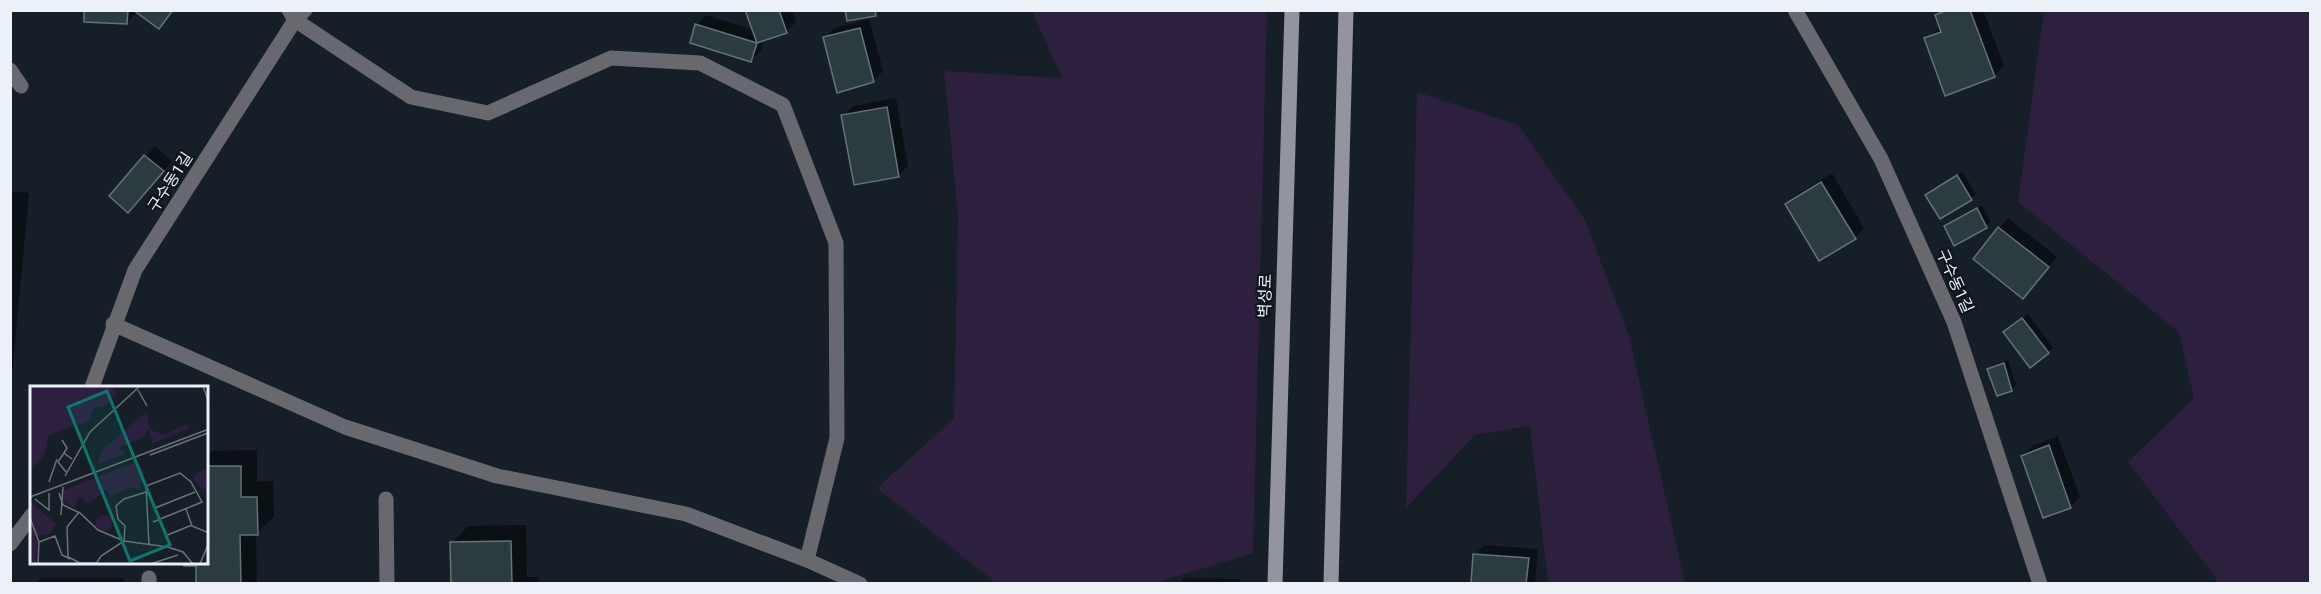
<svg xmlns="http://www.w3.org/2000/svg" width="2321" height="594" font-family="Roboto,'Noto Sans KR',sans-serif">
  <style>
    .green { fill: #2d1f3e }
    .shadow { fill: #0007 }
    .building { fill: #2c3b3f; stroke: #637378; stroke-width: 1.5 }
    .lines { fill: none; stroke-linecap: round; stroke-linejoin: round }
    .service { stroke: #68696f; stroke-width: 15 }
    .minor { stroke: #68696f; stroke-width: 15 }
    .secondary { stroke: #92959e; stroke-width: 15 }
    .labels { text-anchor: middle; dominant-baseline: central; stroke-width: 4.5; stroke-linejoin: round; paint-order: stroke }
    .street-label { font-size: 16px; fill: #ebf1f7; stroke: #0d151d }
    .inset-road { fill: none; stroke: #6b727a; stroke-width: 1.5 }
    .view { fill: #0f766e; fill-opacity: 0.15; stroke: #0f766e; stroke-width: 3 }
    .inset-edge { fill: none; stroke: #ebf1f7; stroke-width: 3 }
  </style>
  <rect width="100%" height="100%" fill="#161e27"/>
  <g class="green">
    <path d="M 2044,10 L 2310,11 L 2310,583 L 2216,583 L 2215,577 L 2128,462 L 2194,398 L 2179,332 L 2018,202 Z"/>
    <path d="M 1032,11 L 1267,11 L 1253,553 L 1155,583 L 996,583 L 877,488 L 954,418 L 958,215 L 944,71 L 1062,78 Z"/>
    <path d="M 1417,92 L 1518,125 L 1585,220 L 1629,336 L 1685,583 L 1548,583 L 1530,426 L 1475,435 L 1406,508 Z"/>
  </g>
  <g class="shadow">
    <path d="M 86,10 L 174,10 L 159,27 L 137,12 L 127,22 Z"/>
    <path d="M 747,10 L 792,10 L 796,22 L 786,32 L 764,39 L 761,50 L 751,60 L 697,25 L 706,15 L 754,30 Z"/>
    <path d="M 1941,10 L 1983,10 L 2004,66 L 1994,76 L 1926,39 L 1941,27 L 1936,15 Z"/>
    <path d="M 869,19 L 883,71 L 874,81 L 825,38 L 834,28 Z"/>
    <path d="M 896,98 L 908,166 L 898,176 L 843,116 L 853,106 Z"/>
    <path d="M 155,146 L 172,161 L 138,201 L 111,196 Z"/>
    <path d="M 1962,172 L 1976,194 L 1971,198 L 1927,195 Z"/>
    <path d="M 1832,173 L 1864,228 L 1855,238 L 1787,205 L 1797,195 Z"/>
    <path d="M 10,191 L 29,193 L 10,396 Z"/>
    <path d="M 1982,205 L 1991,222 L 1955,243 L 1946,227 Z"/>
    <path d="M 2008,218 L 2057,257 L 2023,297 L 1999,228 Z"/>
    <path d="M 2028,314 L 2053,348 L 2031,366 L 2010,328 Z"/>
    <path d="M 2008,360 L 2016,385 L 2012,389 L 1997,394 L 1989,369 L 1994,365 Z"/>
    <path d="M 2058,436 L 2080,497 L 2070,507 L 2022,456 L 2032,446 Z"/>
    <path d="M 257,450 L 257,482 L 273,481 L 274,517 L 256,533 L 257,584 L 197,584 L 207,562 L 207,456 L 212,451 Z"/>
    <path d="M 526,525 L 527,577 L 539,577 L 539,584 L 453,584 L 452,543 L 468,526 Z"/>
    <path d="M 1484,545 L 1538,549 L 1535,584 L 1472,584 L 1475,555 Z"/>
    <path d="M 41,578 L 124,578 L 123,584 L 35,584 Z"/>
    <path d="M 1184,578 L 1240,579 L 1239,584 L 1179,584 Z"/>
  </g>
  <g class="building">
    <path d="M 84,10 L 128,10 L 127,24 L 84,22 Z"/>
    <path d="M 133,10 L 173,10 L 159,29 Z"/>
    <path d="M 745,10 L 779,10 L 787,33 L 757,43 Z"/>
    <path d="M 845,10 L 875,10 L 876,16 L 847,21 Z"/>
    <path d="M 1947,10 L 1970,10 L 1995,77 L 1945,96 L 1924,38 L 1941,32 L 1935,15 Z"/>
    <path d="M 695,24 L 757,43 L 751,62 L 690,43 Z"/>
    <path d="M 860,28 L 874,82 L 837,93 L 823,37 Z"/>
    <path d="M 887,107 L 899,177 L 854,185 L 841,115 Z"/>
    <path d="M 144,155 L 164,171 L 128,213 L 109,196 Z"/>
    <path d="M 1957,175 L 1972,200 L 1940,219 L 1925,195 Z"/>
    <path d="M 1821,182 L 1856,239 L 1819,261 L 1785,204 Z"/>
    <path d="M 1977,208 L 1987,228 L 1954,246 L 1944,226 Z"/>
    <path d="M 1998,227 L 2049,267 L 2023,299 L 1973,259 Z"/>
    <path d="M 2022,318 L 2049,353 L 2030,368 L 2003,332 Z"/>
    <path d="M 2004,363 L 2012,391 L 1997,396 L 1987,369 Z"/>
    <path d="M 2049,445 L 2071,508 L 2043,518 L 2021,456 Z"/>
    <path d="M 207,466 L 241,466 L 241,497 L 257,497 L 258,535 L 240,535 L 241,584 L 196,584 L 196,566 L 184,566 L 184,562 L 207,562 Z"/>
    <path d="M 511,541 L 512,584 L 451,584 L 450,542 Z"/>
    <path d="M 1473,554 L 1529,558 L 1526,584 L 1471,584 Z"/>
  </g>
  <g class="lines">
    <g class="service">
      <path d="M 386,499 L 387,584"/>
      <path d="M 149,578 L 149,584"/>
    </g>
    <g class="minor">
      <path d="M 289,10 L 295,20 L 411,97 L 488,113 L 611,58 L 700,63 L 783,105 L 836,243 L 837,438 L 807,560"/>
      <path d="M 1795,10 L 1881,159 L 1954,322 L 2040,584"/>
      <path d="M 10,70 L 21,86"/>
      <path d="M 113,324 L 345,427 L 497,476 L 686,514 L 807,560 L 860,584"/>
      <path d="M 92,387 L 135,270 L 295,20 L 305,10"/>
      <path d="M 10,544 L 32,515"/>
    </g>
    <g class="secondary">
      <path d="M 1275,584 L 1292,10"/>
      <path d="M 1331,584 L 1346,10"/>
    </g>
  </g>
  <g class="labels">
    <g class="street-label">
      <text transform="translate(170 182) rotate(-57)">구수동1길</text>
      <text transform="translate(1955 281) rotate(66)">구수동1길</text>
      <text transform="translate(1265 296) rotate(-88)">벽성로</text>
    </g>
  </g>
  <g transform="translate(30 386)">
    <rect width="178" height="178" fill="#161e27"/>
    <path d="M 0,0 L 82,0 L 87,8 L 74,21 L 64,21 L 59,35 L 19,49 L 15,68 L 1,85 ZM 117,25 L 120,43 L 133,49 L 157,38 L 160,42 L 122,58 L 119,43 L 112,52 L 88,62 L 96,68 L 68,78 L 72,64 ZM 178,75 L 178,107 L 163,94 L 166,87 L 175,84 ZM 103,77 L 115,85 L 109,104 L 102,101 L 80,111 L 77,103 L 59,118 L 49,110 L 44,122 L 32,114 L 34,104 ZM 0,116 L 26,138 L 20,148 L 4,150 L 8,157 L 6,178 L 0,178 ZM66 137a8 8 0 1 1 16 0a8 8 0 1 1-16 0Z" fill="#2d1f3e"/>
    <path class="inset-road" d="M 173,0 L 179,17M 108,4 L 117,20M 32,54 L 37,62 L 34,67 L 42,73M 34,67 L 28,76 L 36,86M 120,69 L 178,47M 35,90 L 60,46 L 110,0M 19,96 L 27,73M 29,107 L 33,119 L 50,127 L 68,144 L 94,155 L 138,161 L 153,166 L 163,178M 0,111 L 179,43M 5,113 L 19,124 L 19,107M 125,122 L 165,106M 156,123 L 162,140 L 179,147M 49,126 L 37,141 L 38,171 L 50,177 L 66,177M 31,129 L 33,101M 0,132 L 9,156 L 8,178M 135,150 L 162,139M 9,156 L 25,150 L 32,169 L 40,173M 119,159 L 116,100 L 150,87 L 161,96 L 172,116 L 123,136M 66,178 L 71,170 L 94,155 L 95,140 L 88,133 L 86,120 L 94,113 L 116,106M 120,178 L 148,169M 170,178 L 179,156"/>
    <path class="view" d="M 77,5 L 140,159 L 100,175 L 38,21 Z"/>
    <rect width="178" height="178" class="inset-edge"/>
  </g>
  <rect width="2321" height="594" fill="none" stroke="#ebf1f7" stroke-width="24"/>
</svg>
